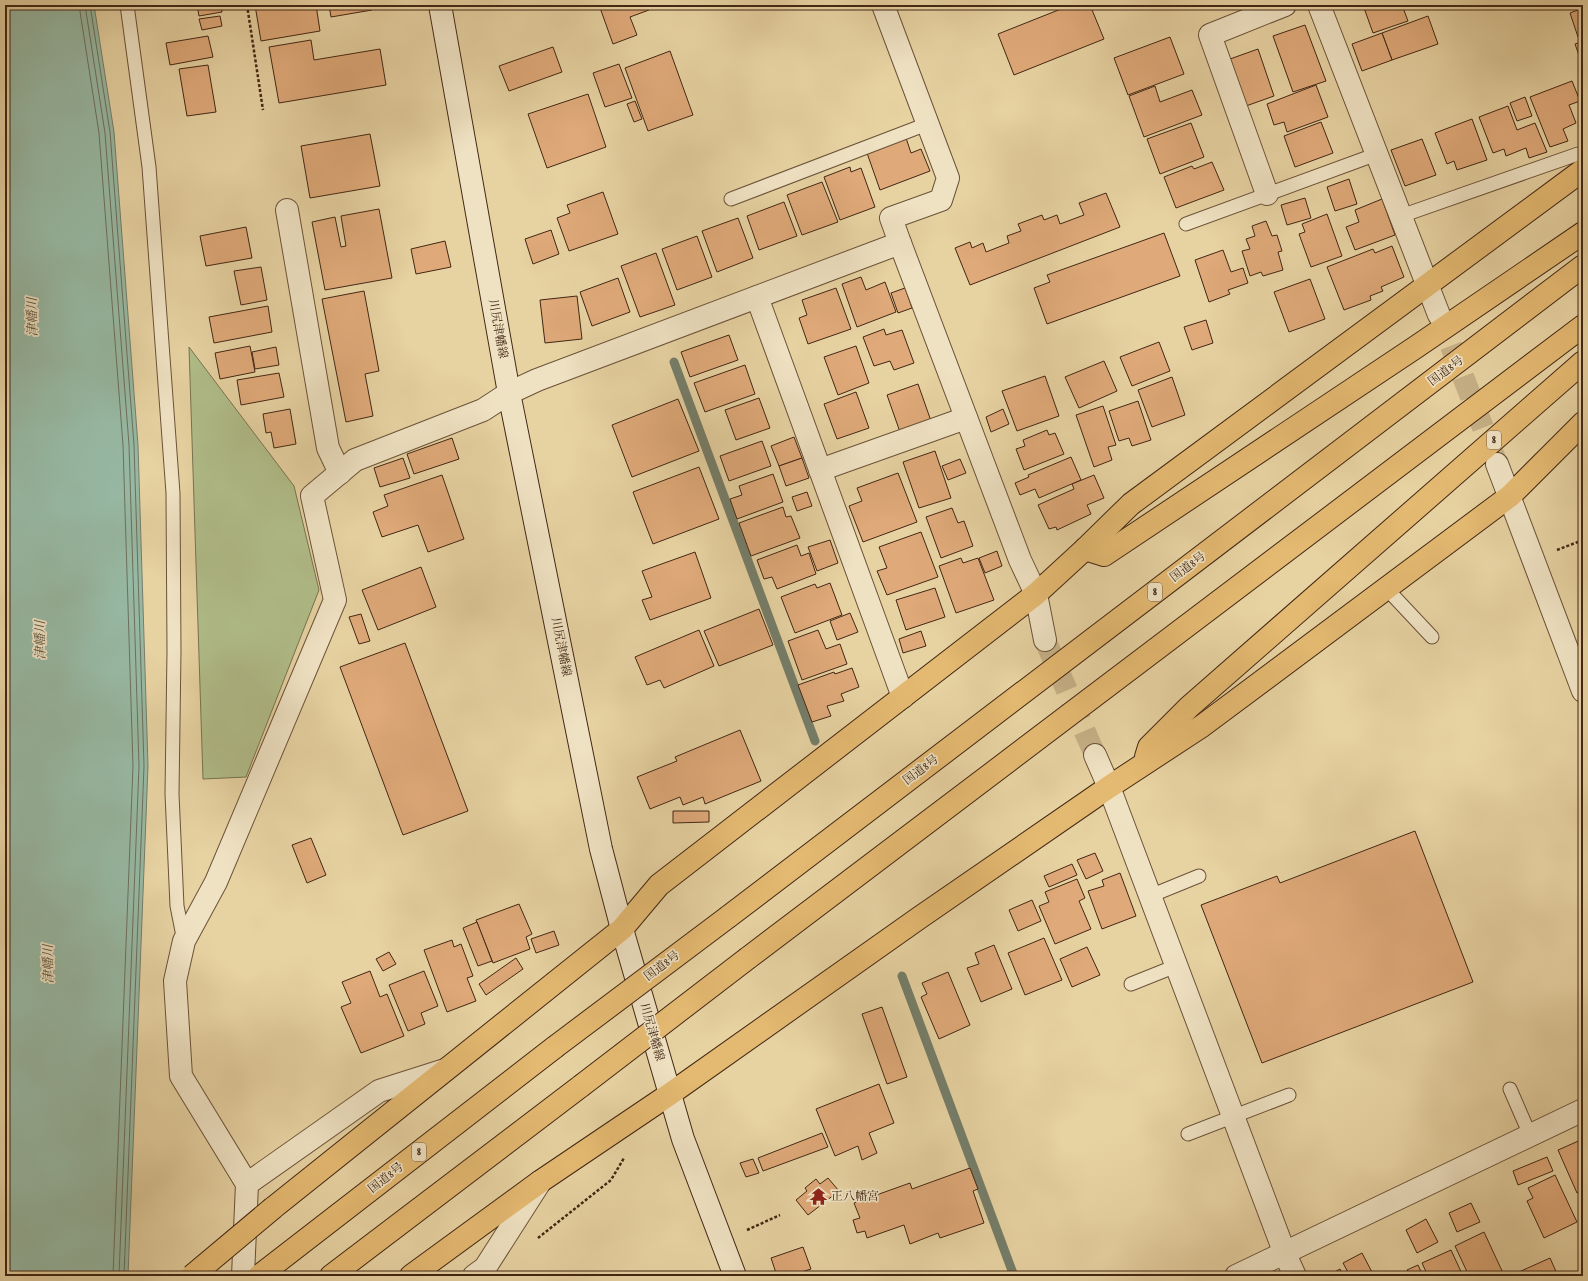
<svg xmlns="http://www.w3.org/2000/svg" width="1588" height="1281" font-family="'IM FELL English','Noto Serif JP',serif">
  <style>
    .green { fill: #b0bd89; stroke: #79724e }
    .water { fill: #97b8a3; stroke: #757e6a }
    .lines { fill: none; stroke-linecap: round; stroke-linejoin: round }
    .shore { stroke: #6c705c; stroke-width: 1 }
    .stream { stroke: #757e6a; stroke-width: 9 }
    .building { fill: #dfa979; stroke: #422714 }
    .street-tunnel { stroke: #c6b086; stroke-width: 22; stroke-dasharray: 22 11; stroke-linecap: butt }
    .lane-casing { stroke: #6b5238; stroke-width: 15 }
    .street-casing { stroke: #6b5238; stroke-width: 24 }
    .secondary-casing { stroke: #422714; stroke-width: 24 }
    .highway-casing { stroke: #422714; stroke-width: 24 }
    .path { stroke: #422714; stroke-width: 2.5; stroke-dasharray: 3 2; stroke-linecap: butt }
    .lane { stroke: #efe2c3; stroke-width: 13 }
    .street { stroke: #efe2c3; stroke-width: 22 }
    .secondary { stroke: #efe2c3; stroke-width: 22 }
    .highway { stroke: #e4b971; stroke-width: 22 }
    .highway-bridge-casing { stroke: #422714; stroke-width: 24; stroke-linecap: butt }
    .highway-bridge { stroke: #e4b971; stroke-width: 22 }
    .labels { text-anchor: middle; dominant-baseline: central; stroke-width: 3.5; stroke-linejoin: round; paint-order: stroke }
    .shield { fill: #efe2c3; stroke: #765f48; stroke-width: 1 }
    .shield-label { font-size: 11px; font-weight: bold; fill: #422714 }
    .street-label { font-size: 12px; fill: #422714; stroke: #efe2c3 }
    .poi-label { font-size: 12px; fill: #422714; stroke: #efe2c3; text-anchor: start }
    .water-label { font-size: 13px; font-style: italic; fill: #574b38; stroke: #efe2c3 }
  </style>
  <rect width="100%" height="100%" fill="#e7d2a2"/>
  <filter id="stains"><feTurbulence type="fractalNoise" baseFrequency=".005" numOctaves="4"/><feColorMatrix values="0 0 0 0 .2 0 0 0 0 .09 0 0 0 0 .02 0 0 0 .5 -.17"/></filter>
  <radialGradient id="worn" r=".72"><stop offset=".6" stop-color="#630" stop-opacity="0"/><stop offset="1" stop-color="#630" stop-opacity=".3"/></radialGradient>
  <path class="green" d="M 189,347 L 294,486 L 319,590 L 246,777 L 203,779 Z"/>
  <path class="water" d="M 5,5 L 94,5 L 114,132 L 138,445 L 148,766 L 128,1276 L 5,1276 Z"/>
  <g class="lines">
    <g class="shore">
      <path d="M 79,5 L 99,133 L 123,445 L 133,766 L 113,1276"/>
      <path d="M 85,5 L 105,133 L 129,445 L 139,766 L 119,1276"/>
      <path d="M 90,5 L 110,132 L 134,445 L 144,766 L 124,1276"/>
    </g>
    <g class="stream">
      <path d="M 674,362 L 815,741"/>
      <path d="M 902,976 L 1014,1276"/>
    </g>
  </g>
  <g class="building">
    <path d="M 197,5 L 221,5 L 222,12 L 199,16 Z"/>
    <path d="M 255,5 L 316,5 L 320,31 L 261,41 Z"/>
    <path d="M 329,5 L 371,5 L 372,10 L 331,17 Z"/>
    <path d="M 599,5 L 647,5 L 649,10 L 630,17 L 637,35 L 613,44 Z"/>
    <path d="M 1071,5 L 1090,5 L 1104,39 L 1014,75 L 998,34 Z"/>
    <path d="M 1363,5 L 1402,5 L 1408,21 L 1373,33 Z"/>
    <path d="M 1583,8 L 1583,35 L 1578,37 L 1570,13 Z"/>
    <path d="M 220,16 L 222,26 L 202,30 L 199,19 Z"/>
    <path d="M 1428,16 L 1438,44 L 1392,60 L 1382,33 Z"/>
    <path d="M 1305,25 L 1326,81 L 1293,92 L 1273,36 Z"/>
    <path d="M 1382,33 L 1392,60 L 1362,71 L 1352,44 Z"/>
    <path d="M 208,36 L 213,57 L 170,65 L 166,43 Z"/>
    <path d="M 1170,37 L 1184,74 L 1128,95 L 1114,58 Z"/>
    <path d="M 311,40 L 314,60 L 380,49 L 386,85 L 279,103 L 269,47 Z"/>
    <path d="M 1583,41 L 1583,61 L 1581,61 L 1575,44 Z"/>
    <path d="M 553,47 L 562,72 L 509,91 L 499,66 Z"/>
    <path d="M 1258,49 L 1274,96 L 1246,106 L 1230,59 Z"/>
    <path d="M 670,51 L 693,115 L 648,131 L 625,68 Z"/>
    <path d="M 619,64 L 632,98 L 605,107 L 593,73 Z"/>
    <path d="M 208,65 L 216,112 L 187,116 L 179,69 Z"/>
    <path d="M 1572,81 L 1580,101 L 1569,105 L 1576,123 L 1563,129 L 1568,141 L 1550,147 L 1530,97 Z"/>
    <path d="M 1316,85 L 1328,117 L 1287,132 L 1284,122 L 1274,125 L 1267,104 Z"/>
    <path d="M 1155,86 L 1160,102 L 1192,90 L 1202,115 L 1144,137 L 1129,96 Z"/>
    <path d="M 588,94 L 606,147 L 547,168 L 528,114 Z"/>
    <path d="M 1525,97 L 1532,116 L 1517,121 L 1510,103 Z"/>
    <path d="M 635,101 L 642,119 L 634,122 L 627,104 Z"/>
    <path d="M 1508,106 L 1517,130 L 1535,123 L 1547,152 L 1529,158 L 1526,148 L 1506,156 L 1504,149 L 1493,153 L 1479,117 Z"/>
    <path d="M 1472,119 L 1487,160 L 1457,170 L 1454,161 L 1447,164 L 1435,133 Z"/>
    <path d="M 1321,122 L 1333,153 L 1295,167 L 1284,136 Z"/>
    <path d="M 1191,123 L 1204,157 L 1160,174 L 1147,139 Z"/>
    <path d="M 370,134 L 380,186 L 310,198 L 301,146 Z"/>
    <path d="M 906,138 L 911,153 L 921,149 L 930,171 L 880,190 L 867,153 Z"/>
    <path d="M 1422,139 L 1436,175 L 1405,186 L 1391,150 Z"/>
    <path d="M 1212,162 L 1224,190 L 1176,208 L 1164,177 L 1192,166 L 1194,169 Z"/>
    <path d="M 850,167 L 851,172 L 861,168 L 875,207 L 840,220 L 824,177 Z"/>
    <path d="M 1349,179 L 1357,204 L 1335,211 L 1327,187 Z"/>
    <path d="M 822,182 L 838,222 L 802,235 L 787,195 Z"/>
    <path d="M 603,192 L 618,234 L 569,251 L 557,218 L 570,213 L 567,205 Z"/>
    <path d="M 1106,193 L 1120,227 L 970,285 L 955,248 L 970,242 L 972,248 L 983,243 L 986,252 L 1009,243 L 1007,236 L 1021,231 L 1018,224 L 1042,215 L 1044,220 L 1057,215 L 1060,224 L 1084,215 L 1079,203 Z"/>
    <path d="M 1305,198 L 1311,218 L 1287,225 L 1281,205 Z"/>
    <path d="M 1382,199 L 1395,235 L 1355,250 L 1346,227 L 1359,222 L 1355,210 Z"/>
    <path d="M 784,202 L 797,236 L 759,250 L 747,216 Z"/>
    <path d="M 379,209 L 392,278 L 325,290 L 312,222 L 335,217 L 341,247 L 346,246 L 341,216 Z"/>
    <path d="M 1327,214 L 1342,256 L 1311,267 L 1299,234 L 1305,232 L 1302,224 Z"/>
    <path d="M 738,218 L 753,258 L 717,272 L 702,231 Z"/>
    <path d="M 1266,221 L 1272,236 L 1277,235 L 1282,251 L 1278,252 L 1283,270 L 1263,276 L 1261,272 L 1250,276 L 1242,251 L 1250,249 L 1246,239 L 1255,236 L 1252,226 Z"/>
    <path d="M 246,227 L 252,258 L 206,266 L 200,236 Z"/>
    <path d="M 551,230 L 559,254 L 533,264 L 525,239 Z"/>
    <path d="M 1164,233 L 1180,276 L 1047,324 L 1034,288 L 1050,282 L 1047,275 Z"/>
    <path d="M 697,236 L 712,277 L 677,290 L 662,249 Z"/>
    <path d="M 445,241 L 451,267 L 416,274 L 411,249 Z"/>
    <path d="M 1392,246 L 1404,277 L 1381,287 L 1383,291 L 1370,296 L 1371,300 L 1344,310 L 1327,267 L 1373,249 L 1375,253 Z"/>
    <path d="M 1223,250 L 1231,272 L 1243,268 L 1248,283 L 1228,290 L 1230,294 L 1209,302 L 1195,260 Z"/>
    <path d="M 656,253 L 675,305 L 640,317 L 621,266 Z"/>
    <path d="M 261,267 L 267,300 L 241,305 L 234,271 Z"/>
    <path d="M 861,277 L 866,290 L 885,282 L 896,312 L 857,327 L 842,284 Z"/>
    <path d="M 618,278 L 630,312 L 592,326 L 580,292 Z"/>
    <path d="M 1310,279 L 1325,319 L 1289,332 L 1274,292 Z"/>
    <path d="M 836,288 L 851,329 L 808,344 L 799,318 L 807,315 L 802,300 Z"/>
    <path d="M 905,288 L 912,308 L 898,313 L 891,293 Z"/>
    <path d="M 364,291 L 379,371 L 365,374 L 373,416 L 346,422 L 322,299 Z"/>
    <path d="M 577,296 L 582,339 L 545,343 L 540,300 Z"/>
    <path d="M 268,306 L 272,332 L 214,343 L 209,317 Z"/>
    <path d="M 1206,320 L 1213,343 L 1192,350 L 1184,327 Z"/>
    <path d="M 884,329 L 886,335 L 902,330 L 914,363 L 894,370 L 890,361 L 874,366 L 863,337 Z"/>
    <path d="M 729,335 L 738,360 L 690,377 L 681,352 Z"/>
    <path d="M 1159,342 L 1170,371 L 1132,386 L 1120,357 Z"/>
    <path d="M 250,346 L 255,372 L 220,379 L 215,353 Z"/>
    <path d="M 856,346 L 869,383 L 838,395 L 824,357 Z"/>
    <path d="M 276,347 L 279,365 L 255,369 L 252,352 Z"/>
    <path d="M 1104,361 L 1117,391 L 1079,408 L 1065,377 Z"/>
    <path d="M 745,365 L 755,394 L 705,412 L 694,383 Z"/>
    <path d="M 279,373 L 284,397 L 241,405 L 237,380 Z"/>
    <path d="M 1045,376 L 1059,416 L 1017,431 L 1002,391 Z"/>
    <path d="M 1172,377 L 1185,415 L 1152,427 L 1138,390 Z"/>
    <path d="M 918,384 L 931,421 L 900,432 L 887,395 Z"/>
    <path d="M 856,392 L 869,428 L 837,439 L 824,404 Z"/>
    <path d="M 759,398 L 770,428 L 736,440 L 725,410 Z"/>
    <path d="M 678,399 L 699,451 L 632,477 L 612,425 Z"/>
    <path d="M 1138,401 L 1151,440 L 1132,446 L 1129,438 L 1119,441 L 1109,411 Z"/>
    <path d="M 1103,406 L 1116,445 L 1108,447 L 1112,460 L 1094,467 L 1076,415 Z"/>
    <path d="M 290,409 L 296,444 L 274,448 L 271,432 L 266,433 L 263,414 Z"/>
    <path d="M 1003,409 L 1009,424 L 991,432 L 986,417 Z"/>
    <path d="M 1047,430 L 1049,435 L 1055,433 L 1064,454 L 1024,470 L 1016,449 L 1025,446 L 1023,440 Z"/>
    <path d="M 794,437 L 802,458 L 779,466 L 771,446 Z"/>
    <path d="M 452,438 L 459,459 L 414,474 L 407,454 Z"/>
    <path d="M 762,441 L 771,466 L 729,481 L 720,456 Z"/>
    <path d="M 935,451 L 951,498 L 919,508 L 903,462 Z"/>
    <path d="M 1071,457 L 1081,480 L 1039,498 L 1035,489 L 1020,495 L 1015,483 L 1029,477 L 1028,475 Z"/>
    <path d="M 403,458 L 410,478 L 380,487 L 374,468 Z"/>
    <path d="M 802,458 L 809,478 L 786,486 L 779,466 Z"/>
    <path d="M 960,459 L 966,473 L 948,480 L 942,466 Z"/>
    <path d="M 699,467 L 719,519 L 653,544 L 633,492 Z"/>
    <path d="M 898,473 L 917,522 L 863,542 L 849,506 L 862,501 L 857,488 Z"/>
    <path d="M 773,474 L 783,502 L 737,519 L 730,499 L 742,495 L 739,486 Z"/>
    <path d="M 442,475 L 464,539 L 428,552 L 418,525 L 382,537 L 373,512 L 388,506 L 384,495 Z"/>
    <path d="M 1094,475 L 1104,498 L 1087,505 L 1091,514 L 1057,530 L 1056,527 L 1049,529 L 1038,505 L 1074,489 L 1072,484 Z"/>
    <path d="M 807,492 L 812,506 L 797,511 L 792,497 Z"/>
    <path d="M 783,507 L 786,517 L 791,516 L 800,538 L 751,556 L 739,523 Z"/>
    <path d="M 952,508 L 958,523 L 964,521 L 973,546 L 941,558 L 926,517 Z"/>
    <path d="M 921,532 L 938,577 L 887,595 L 877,571 L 887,568 L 879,547 Z"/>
    <path d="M 830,540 L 838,563 L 817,571 L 808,547 Z"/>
    <path d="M 797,545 L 801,556 L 809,553 L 816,574 L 777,589 L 772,577 L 764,579 L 757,560 Z"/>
    <path d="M 997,551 L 1002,566 L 985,573 L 979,558 Z"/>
    <path d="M 695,552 L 711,598 L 650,620 L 642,600 L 652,597 L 642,571 Z"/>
    <path d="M 961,558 L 963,563 L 978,558 L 994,600 L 956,613 L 939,566 Z"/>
    <path d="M 421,567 L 436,607 L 378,630 L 362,590 Z"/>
    <path d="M 830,583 L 842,615 L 795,633 L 781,597 L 815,584 L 817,588 Z"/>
    <path d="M 935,588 L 945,617 L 906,630 L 896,600 Z"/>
    <path d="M 759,609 L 773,645 L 719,666 L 704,631 Z"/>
    <path d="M 850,613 L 858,632 L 837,640 L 830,621 Z"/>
    <path d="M 361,614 L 370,641 L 359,644 L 349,617 Z"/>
    <path d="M 699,630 L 714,666 L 664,688 L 660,680 L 647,685 L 635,657 Z"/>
    <path d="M 818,630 L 826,649 L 840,644 L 847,664 L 802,680 L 788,641 Z"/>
    <path d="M 921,631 L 926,646 L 903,653 L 899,639 Z"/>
    <path d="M 405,643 L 468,811 L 403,835 L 340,667 Z"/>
    <path d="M 852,668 L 859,687 L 841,694 L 844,701 L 827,706 L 831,716 L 812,722 L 798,685 L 834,672 L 835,674 Z"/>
    <path d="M 740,730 L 761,781 L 705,804 L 703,797 L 683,805 L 680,797 L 650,809 L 637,777 L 677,761 L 675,757 Z"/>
    <path d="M 673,811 L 709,811 L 709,822 L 673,823 Z"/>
    <path d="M 1415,831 L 1473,982 L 1262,1063 L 1201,905 L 1277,876 L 1280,883 Z"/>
    <path d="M 311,838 L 326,875 L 307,883 L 292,845 Z"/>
    <path d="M 1095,853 L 1103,871 L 1086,879 L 1077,860 Z"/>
    <path d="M 1072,864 L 1077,875 L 1049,887 L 1044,876 Z"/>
    <path d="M 1120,873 L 1136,916 L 1102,929 L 1088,891 L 1104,886 L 1102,880 Z"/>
    <path d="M 1077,879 L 1085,898 L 1079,901 L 1091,929 L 1055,944 L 1039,906 L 1049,902 L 1045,892 Z"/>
    <path d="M 1032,900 L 1041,921 L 1018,931 L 1009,910 Z"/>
    <path d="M 519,904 L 532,934 L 526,937 L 530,949 L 493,963 L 476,920 Z"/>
    <path d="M 477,922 L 492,961 L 478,966 L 463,928 Z"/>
    <path d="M 554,931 L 559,945 L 536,953 L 531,939 Z"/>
    <path d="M 1044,938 L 1062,980 L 1025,995 L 1008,953 Z"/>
    <path d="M 452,940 L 454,947 L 461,944 L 473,976 L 467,978 L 476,1001 L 447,1012 L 424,950 Z"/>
    <path d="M 994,945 L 1012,989 L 981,1002 L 967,968 L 979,964 L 975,953 Z"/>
    <path d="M 1087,947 L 1100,975 L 1072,987 L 1060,959 Z"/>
    <path d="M 389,952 L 396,964 L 383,971 L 376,959 Z"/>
    <path d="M 516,958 L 523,969 L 486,995 L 479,984 Z"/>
    <path d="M 370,971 L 380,997 L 387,994 L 404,1036 L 361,1053 L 341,1007 L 351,1003 L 342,982 Z"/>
    <path d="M 424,971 L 438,1006 L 421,1013 L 425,1024 L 408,1031 L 389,985 Z"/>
    <path d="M 948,972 L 970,1025 L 939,1039 L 921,997 L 927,994 L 922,983 Z"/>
    <path d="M 882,1007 L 907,1077 L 887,1084 L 862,1014 Z"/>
    <path d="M 879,1084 L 894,1123 L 869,1133 L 877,1153 L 862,1160 L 858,1146 L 835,1156 L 816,1109 Z"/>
    <path d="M 822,1133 L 828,1147 L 763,1171 L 758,1158 Z"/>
    <path d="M 1583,1139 L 1583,1191 L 1577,1193 L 1558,1150 Z"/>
    <path d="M 1547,1157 L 1553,1171 L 1518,1185 L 1513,1171 Z"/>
    <path d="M 753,1159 L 759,1173 L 746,1177 L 740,1163 Z"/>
    <path d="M 970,1168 L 978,1189 L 973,1191 L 984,1223 L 940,1238 L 938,1233 L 910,1244 L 904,1225 L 867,1238 L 865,1231 L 857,1233 L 853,1220 L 860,1218 L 854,1203 L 910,1183 L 912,1189 Z"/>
    <path d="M 1555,1175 L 1577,1222 L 1544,1238 L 1527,1201 L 1533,1198 L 1528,1188 Z"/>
    <path d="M 828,1178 L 839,1191 L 808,1215 L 796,1200 L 807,1191 L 805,1188 L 816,1179 L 820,1184 Z"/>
    <path d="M 1471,1203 L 1480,1222 L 1457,1232 L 1449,1213 Z"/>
    <path d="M 1426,1219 L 1438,1242 L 1417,1253 L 1406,1230 Z"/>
    <path d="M 1484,1232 L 1503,1273 L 1495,1276 L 1469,1276 L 1455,1246 Z"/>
    <path d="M 803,1247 L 811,1269 L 789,1276 L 777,1276 L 771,1258 Z"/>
    <path d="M 1451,1250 L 1463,1276 L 1428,1276 L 1422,1263 Z"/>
    <path d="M 1362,1253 L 1373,1274 L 1370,1276 L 1350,1276 L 1343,1263 Z"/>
    <path d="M 1550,1258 L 1558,1276 L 1510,1276 Z"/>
    <path d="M 1418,1265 L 1423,1276 L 1404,1276 L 1409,1274 L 1407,1270 Z"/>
    <path d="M 1340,1269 L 1344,1276 L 1327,1276 Z"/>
  </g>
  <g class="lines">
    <g class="street-tunnel">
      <path d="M 1439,315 L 1496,461"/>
      <path d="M 1045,640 L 1095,755"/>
    </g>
    <defs>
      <g id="lane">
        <path d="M 127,5 L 149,167 L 173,493 L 174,651 L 172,794 L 177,906 L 184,941"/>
        <path d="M 731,199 L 927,124"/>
        <path d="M 1401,216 L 1578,154"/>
        <path d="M 1186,224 L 1377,154"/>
        <path d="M 1386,588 L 1432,637"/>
        <path d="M 1150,896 L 1199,876"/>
        <path d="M 1131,984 L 1176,966"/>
        <path d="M 1510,1089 L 1530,1135"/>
        <path d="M 1188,1134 L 1289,1095"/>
      </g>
      <g id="street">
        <path d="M 883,5 L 948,178 L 941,200 L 891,218 L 900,243"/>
        <path d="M 1319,5 L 1439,315"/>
        <path d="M 1267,194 L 1210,35 L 1285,5"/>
        <path d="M 287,210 L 328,448 L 340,473"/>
        <path d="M 757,297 L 903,697"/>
        <path d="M 1497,464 L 1583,691"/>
        <path d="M 820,470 L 966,418"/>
        <path d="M 1095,755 L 1109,787 L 1285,1254 L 1295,1276"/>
        <path d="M 247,1184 L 379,1091 L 445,1070"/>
        <path d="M 243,1276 L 247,1184 L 181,1076 L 175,981 L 184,941 L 216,882 L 335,600 L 312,496 L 355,460 L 483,410 L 509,393 L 537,380 L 900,243 L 1020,560 L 1036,594 L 1045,640"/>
        <path d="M 474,1276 L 485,1268 L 540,1182"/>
        <path d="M 1236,1276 L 1583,1110"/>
      </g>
      <path id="secondary" d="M 440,5 L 509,393 L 601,849 L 622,929 L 683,1139 L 735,1276"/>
      <g id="highway">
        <path d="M 1085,549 L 1104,555 L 1416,347 L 1583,233"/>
        <path d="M 1146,757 L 1149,747 L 1189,707 L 1583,362"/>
        <path d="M 728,917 L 1583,266"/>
        <path d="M 748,958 L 1583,326"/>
        <path d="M 273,1208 L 622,929 L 659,885 L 1036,594 L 1085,549 L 1131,504 L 1583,170"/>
        <path d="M 259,1276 L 555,1047"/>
        <path d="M 331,1276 L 581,1086"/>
        <path d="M 411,1276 L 541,1181 L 670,1094 L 919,918 L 1109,787 L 1202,726 L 1510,496 L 1583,423"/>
      </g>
    </defs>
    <use href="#lane" class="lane-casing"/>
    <use href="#street" class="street-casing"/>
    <use href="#secondary" class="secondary-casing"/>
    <use href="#highway" class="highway-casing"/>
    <g class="path">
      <path d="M 247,5 L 263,110"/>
      <path d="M 1557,550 L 1583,540"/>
      <path d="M 747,1230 L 780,1215"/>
      <path d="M 538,1238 L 611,1180 L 624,1158"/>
    </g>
    <use href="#lane" class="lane"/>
    <use href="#street" class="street"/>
    <use href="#secondary" class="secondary"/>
    <use href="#highway" class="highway"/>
    <defs>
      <g id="highway-bridge">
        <path d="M 555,1047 L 728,917"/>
        <path d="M 581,1086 L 748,958"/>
        <path d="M 192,1276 L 273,1208"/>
      </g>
    </defs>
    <use href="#highway-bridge" class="highway-bridge-casing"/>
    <use href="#highway-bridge" class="highway-bridge"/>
  </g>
  <defs>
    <symbol id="temple-bare" viewBox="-9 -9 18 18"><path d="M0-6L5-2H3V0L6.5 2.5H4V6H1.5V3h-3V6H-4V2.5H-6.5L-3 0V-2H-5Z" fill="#8f2418" stroke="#efe2c3" stroke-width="2.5" paint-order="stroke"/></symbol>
  </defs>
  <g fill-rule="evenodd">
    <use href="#temple-bare" x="806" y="1184" width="25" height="25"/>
  </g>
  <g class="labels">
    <g class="shield">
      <rect x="1487" y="431" width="14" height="18" rx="3"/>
      <rect x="1148" y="583" width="14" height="18" rx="3"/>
      <rect x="412" y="1143" width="14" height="18" rx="3"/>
    </g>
    <g class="shield-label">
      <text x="1494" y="440">8</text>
      <text x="1155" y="592">8</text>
      <text x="419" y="1152">8</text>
    </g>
    <g class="street-label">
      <text transform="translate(498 329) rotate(80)">川尻津幡線</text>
      <text transform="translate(1446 371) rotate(-37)">国道8号</text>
      <text transform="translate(1188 567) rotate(-37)">国道8号</text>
      <text transform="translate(561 647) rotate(79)">川尻津幡線</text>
      <text transform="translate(921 770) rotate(-37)">国道8号</text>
      <text transform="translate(662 966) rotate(-37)">国道8号</text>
      <text transform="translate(652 1032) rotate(74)">川尻津幡線</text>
      <text transform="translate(386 1178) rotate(-38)">国道8号</text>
    </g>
    <g class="poi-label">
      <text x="831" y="1196">正八幡宮</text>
    </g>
    <g class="water-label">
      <text transform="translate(33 317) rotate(-91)">津幡川</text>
      <text transform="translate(41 640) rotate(-91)">津幡川</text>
      <text transform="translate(49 964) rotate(-91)">津幡川</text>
    </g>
  </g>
  <rect width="1588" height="1281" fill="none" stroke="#e7d2a2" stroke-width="20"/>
  <rect x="6" y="6" width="1576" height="1269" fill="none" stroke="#422714" stroke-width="2"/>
  <rect x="10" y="10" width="1568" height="1261" fill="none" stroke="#422714"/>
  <rect width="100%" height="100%" filter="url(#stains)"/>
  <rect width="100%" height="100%" fill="url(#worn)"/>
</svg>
